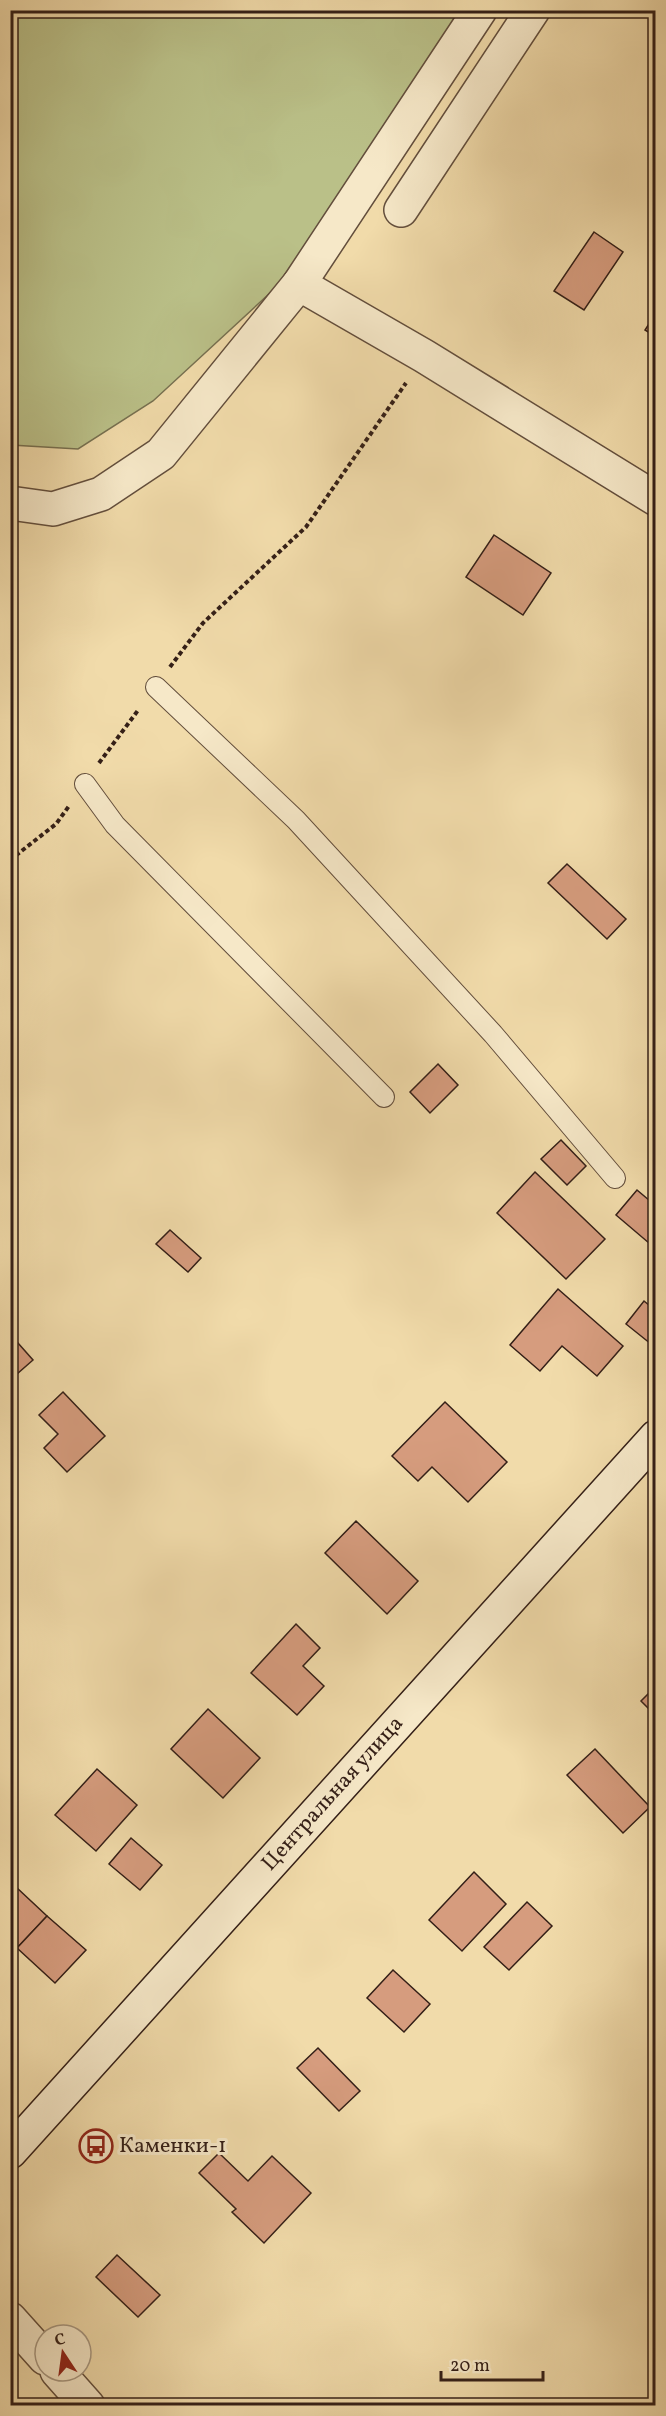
<svg xmlns="http://www.w3.org/2000/svg" width="666" height="2416" font-family="Vollkorn,serif">
  <style>
    .green { fill: #bac088; stroke: #777050; stroke-width: 1.5 }
    .building { fill: #d69c7e; stroke: #341f17; stroke-width: 1.5 }
    .lines { fill: none; stroke-linecap: round; stroke-linejoin: round }
    .lane-casing { stroke: #634e3c; stroke-width: 22 }
    .street-casing { stroke: #634e3c; stroke-width: 36 }
    .secondary-casing { stroke: #341f17; stroke-width: 36 }
    .path { stroke: #341f17; stroke-width: 4; stroke-dasharray: 4.5 3; stroke-linecap: butt }
    .lane { stroke: #f6e8c8; stroke-width: 20 }
    .street { stroke: #f6e8c8; stroke-width: 33 }
    .secondary { stroke: #f6e8c8; stroke-width: 33 }
    .labels { text-anchor: middle; dominant-baseline: central; stroke-width: 6; stroke-linejoin: round; paint-order: stroke }
    .street-label { font-size: 22px; fill: #341f17; stroke: #f6e8c8 }
    .poi-label { font-size: 22px; fill: #341f17; stroke: #f6e8c8; text-anchor: start }
  </style>
  <rect width="100%" height="100%" fill="#f1dbaa"/>
  <filter id="stains"><feTurbulence type="fractalNoise" baseFrequency=".00333" numOctaves="4"/><feColorMatrix values="0 0 0 0 .2 0 0 0 0 .09 0 0 0 0 .02 0 0 0 .5 -.17"/></filter>
  <radialGradient id="worn" r=".72"><stop offset=".6" stop-color="#630" stop-opacity="0"/><stop offset="1" stop-color="#630" stop-opacity=".3"/></radialGradient>
  <path class="green" d="M 10,11 L 461,11 L 283,281 L 153,401 L 78,449 L 11,445 Z"/>
  <g class="building">
    <path d="M 594,232 L 623,252 L 584,310 L 554,291 Z"/>
    <path d="M 656,313 L 656,337 L 645,330 Z"/>
    <path d="M 494,535 L 551,573 L 523,615 L 466,577 Z"/>
    <path d="M 567,864 L 626,919 L 607,939 L 548,883 Z"/>
    <path d="M 438,1064 L 458,1085 L 430,1113 L 410,1092 Z"/>
    <path d="M 561,1140 L 586,1166 L 567,1185 L 541,1159 Z"/>
    <path d="M 535,1172 L 605,1239 L 566,1279 L 497,1213 Z"/>
    <path d="M 637,1190 L 656,1206 L 656,1249 L 616,1215 Z"/>
    <path d="M 170,1230 L 201,1258 L 188,1272 L 156,1244 Z"/>
    <path d="M 558,1289 L 623,1346 L 597,1376 L 562,1346 L 540,1371 L 510,1345 Z"/>
    <path d="M 644,1301 L 656,1311 L 656,1348 L 626,1324 Z"/>
    <path d="M 10,1334 L 33,1360 L 10,1380 Z"/>
    <path d="M 63,1392 L 105,1436 L 67,1472 L 44,1448 L 58,1434 L 39,1415 Z"/>
    <path d="M 445,1402 L 507,1462 L 468,1502 L 432,1467 L 418,1481 L 392,1456 Z"/>
    <path d="M 356,1521 L 418,1581 L 387,1614 L 325,1553 Z"/>
    <path d="M 296,1624 L 320,1648 L 303,1666 L 324,1686 L 297,1715 L 251,1673 Z"/>
    <path d="M 656,1686 L 656,1716 L 641,1701 Z"/>
    <path d="M 208,1709 L 260,1758 L 223,1798 L 171,1749 Z"/>
    <path d="M 595,1749 L 650,1807 L 623,1833 L 567,1775 Z"/>
    <path d="M 97,1769 L 137,1805 L 96,1851 L 55,1815 Z"/>
    <path d="M 131,1838 L 162,1865 L 140,1890 L 109,1864 Z"/>
    <path d="M 474,1872 L 506,1904 L 462,1951 L 429,1920 Z"/>
    <path d="M 16,1887 L 47,1916 L 17,1948 L 10,1942 L 10,1893 Z"/>
    <path d="M 527,1902 L 552,1926 L 509,1970 L 484,1947 Z"/>
    <path d="M 47,1916 L 86,1950 L 55,1983 L 17,1948 Z"/>
    <path d="M 393,1970 L 430,2004 L 404,2032 L 367,1998 Z"/>
    <path d="M 318,2048 L 360,2091 L 339,2111 L 297,2068 Z"/>
    <path d="M 219,2153 L 248,2181 L 272,2156 L 311,2193 L 264,2243 L 232,2212 L 236,2209 L 199,2173 Z"/>
    <path d="M 117,2255 L 160,2295 L 138,2317 L 96,2277 Z"/>
  </g>
  <g class="lines">
    <defs>
      <g id="lane">
        <path d="M 156,687 L 296,820 L 493,1034 L 615,1178"/>
        <path d="M 85,784 L 115,825 L 384,1097"/>
      </g>
      <g id="street">
        <path d="M 401,210 L 533,10"/>
        <path d="M 299,284 L 480,10"/>
        <path d="M 10,503 L 53,509 L 101,494 L 161,454 L 299,284 L 424,356 L 656,499"/>
        <path d="M 10,2319 L 45,2358"/>
        <path d="M 57,2371 L 88,2406"/>
      </g>
      <path id="secondary" d="M 10,2152 L 656,1437"/>
    </defs>
    <use href="#lane" class="lane-casing"/>
    <use href="#street" class="street-casing"/>
    <use href="#secondary" class="secondary-casing"/>
    <g class="path">
      <path d="M 170,667 L 203,623 L 306,527 L 406,383"/>
      <path d="M 99,763 L 139,709"/>
      <path d="M 10,860 L 56,824 L 69,806"/>
    </g>
    <use href="#lane" class="lane"/>
    <use href="#street" class="street"/>
    <use href="#secondary" class="secondary"/>
  </g>
  <defs>
    <symbol id="bus-ring" viewBox="-11 -11 22 22"><circle r="9.5" fill="#f6e8c8" stroke="#8f2418" stroke-width="1.5"/><path d="M-5-6H5V4H4V6H2V4H-2V6H-4V4H-5ZM-3.5-4V0h7V-4ZM-3.5 1.2v1.5H-2V1.2ZM2 1.2v1.5H3.5V1.2Z" fill="#8f2418"/></symbol>
  </defs>
  <g fill-rule="evenodd">
    <use href="#bus-ring" x="77" y="2127" width="38" height="38"/>
  </g>
  <g class="labels">
    <g class="street-label">
      <text transform="translate(333 1794) rotate(-48)">Центральная улица</text>
    </g>
    <g class="poi-label">
      <text x="119" y="2146">Каменки-1</text>
    </g>
  </g>
  <rect width="666" height="2416" fill="none" stroke="#f1dbaa" stroke-width="36"/>
  <rect x="12" y="12" width="642" height="2392" fill="none" stroke="#341f17" stroke-width="3"/>
  <rect x="18" y="18" width="630" height="2380" fill="none" stroke="#341f17" stroke-width="1.5"/>
  <g transform="translate(63 2353) rotate(347)"><circle r="28" fill="#f6e8c8" stroke="#a89881" stroke-width="1.5"/>
  <path d="M0-4.5L10 22L0 15L-10 22Z" fill="#8f2418"/>
  <text y="-9" font-size="16" font-weight="bold" text-anchor="middle" fill="#341f17">С</text>
  </g>
  <path d="M441 2371v9h102v-9" fill="none" stroke="#341f17" stroke-width="3"/>
  <text x="450" y="2371" font-size="18" fill="#341f17" stroke="#f6e8c8" stroke-width="4.5" paint-order="stroke">20 m</text>
  <rect width="100%" height="100%" filter="url(#stains)"/>
  <rect width="100%" height="100%" fill="url(#worn)"/>
</svg>
